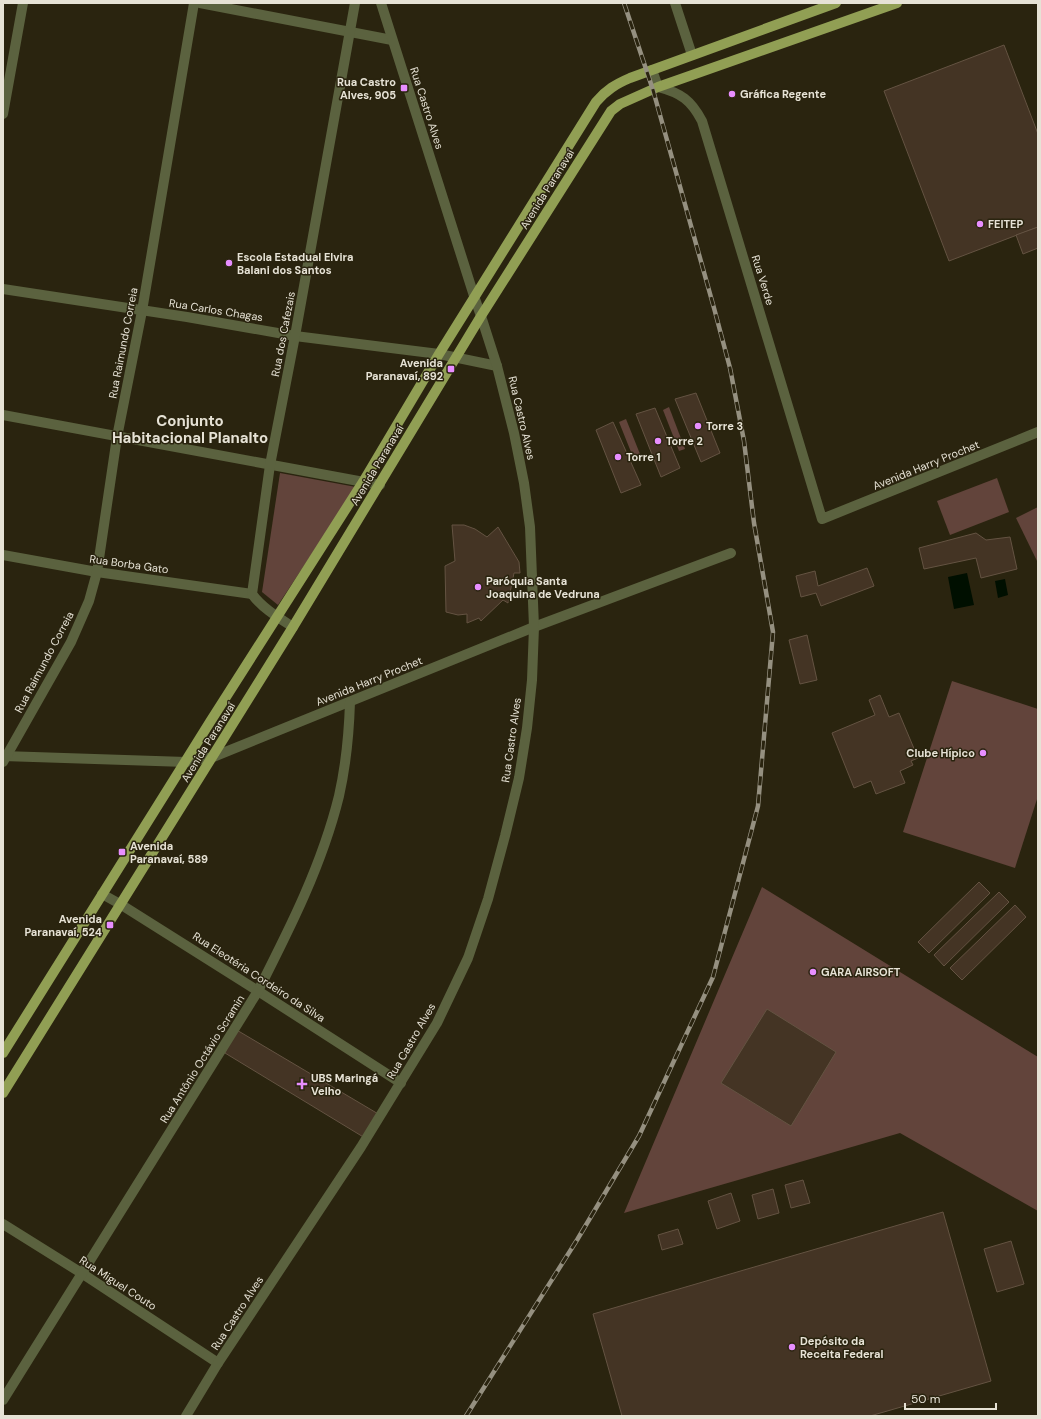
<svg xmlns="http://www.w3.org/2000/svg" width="1041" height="1419" font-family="'DM Sans',sans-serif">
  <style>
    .green { fill: #62443b }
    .water { fill: #000f00 }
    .building { fill: #443424; stroke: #645342 }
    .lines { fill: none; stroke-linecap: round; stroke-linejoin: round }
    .minor { stroke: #5b623f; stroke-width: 10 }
    .major { stroke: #919f54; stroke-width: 10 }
    .rail-casing { stroke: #959080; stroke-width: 4.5 }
    .rail { stroke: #2a240f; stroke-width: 3; stroke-dasharray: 9; stroke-linecap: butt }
    .poi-dot { fill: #e88eff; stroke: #2a240f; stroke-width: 1.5 }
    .labels { text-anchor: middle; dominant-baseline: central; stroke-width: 3; stroke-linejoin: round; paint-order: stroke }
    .poi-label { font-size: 11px; font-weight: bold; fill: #e6e2d5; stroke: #2a240f; text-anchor: start }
    .street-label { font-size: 11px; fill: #e6e2d5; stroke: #2a240f }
    .district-label { font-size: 15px; font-weight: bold; fill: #e6e2d5; stroke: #2a240f }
  </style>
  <rect width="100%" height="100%" fill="#2a240f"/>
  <g class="green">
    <path d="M 669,407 L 685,449 L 679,451 L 663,410 Z"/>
    <path d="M 626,419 L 642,459 L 635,462 L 619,422 Z"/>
    <path d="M 280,473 L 356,487 L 278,605 L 262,592 Z"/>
    <path d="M 997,478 L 1009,512 L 950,535 L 937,501 Z"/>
    <path d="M 1038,507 L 1038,563 L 1016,518 Z"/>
    <path d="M 952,681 L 1038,709 L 1038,796 L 1015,868 L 903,832 Z"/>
    <path d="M 762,887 L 1038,1057 L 1038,1211 L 900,1133 L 624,1213 Z"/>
  </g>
  <g class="water">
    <path d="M 967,573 L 974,605 L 954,609 L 948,577 Z"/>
    <path d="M 1005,579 L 1008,595 L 998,598 L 995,581 Z"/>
  </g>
  <g class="building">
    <path d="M 1004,45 L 1038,134 L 1038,227 L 949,261 L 884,91 Z"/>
    <path d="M 1038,227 L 1038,248 L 1023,254 L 1016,235 Z"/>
    <path d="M 696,393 L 720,453 L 701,462 L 675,399 Z"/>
    <path d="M 655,408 L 680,468 L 661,477 L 636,414 Z"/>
    <path d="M 613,422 L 641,485 L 621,493 L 596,430 Z"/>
    <path d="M 452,525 L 464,525 L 475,529 L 487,537 L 498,527 L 519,562 L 520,573 L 514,573 L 508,603 L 503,600 L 481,621 L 479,618 L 467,623 L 467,614 L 458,615 L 446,612 L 445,566 L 455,561 Z"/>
    <path d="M 976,533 L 986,540 L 1010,537 L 1017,569 L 981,578 L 976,558 L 924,569 L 919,548 Z"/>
    <path d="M 867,568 L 874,586 L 821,606 L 816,593 L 801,597 L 796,576 L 815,571 L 818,586 Z"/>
    <path d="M 807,635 L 817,680 L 800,684 L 789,640 Z"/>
    <path d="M 880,695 L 889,717 L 899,713 L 918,758 L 911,761 L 913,765 L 900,771 L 905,783 L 876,794 L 871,781 L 854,788 L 832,733 L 875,715 L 869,700 Z"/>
    <path d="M 979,882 L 990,893 L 929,953 L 918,942 Z"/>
    <path d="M 999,892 L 1009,902 L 944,966 L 934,955 Z"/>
    <path d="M 1015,905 L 1026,917 L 962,980 L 950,968 Z"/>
    <path d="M 767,1009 L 836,1052 L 791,1126 L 721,1083 Z"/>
    <path d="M 235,1029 L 380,1115 L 365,1138 L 225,1053 Z"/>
    <path d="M 803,1180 L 810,1203 L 791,1208 L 785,1185 Z"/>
    <path d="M 773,1189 L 779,1213 L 758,1219 L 752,1195 Z"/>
    <path d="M 731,1193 L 740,1221 L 717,1229 L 708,1201 Z"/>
    <path d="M 943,1212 L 991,1381 L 870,1416 L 622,1416 L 593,1314 Z"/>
    <path d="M 678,1229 L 683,1244 L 662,1250 L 658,1235 Z"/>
    <path d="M 1011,1241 L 1024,1284 L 997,1292 L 984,1249 Z"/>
  </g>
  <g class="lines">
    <g class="minor">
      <path d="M 200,3 L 392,40"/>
      <path d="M 675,3 L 692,55"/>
      <path d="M 652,70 L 658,87 C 681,93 691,100 702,121 L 822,519 L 1038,432"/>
      <path d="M 3,114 L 23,3"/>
      <path d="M 3,289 L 187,317 L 295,336 L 439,354 L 497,366"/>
      <path d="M 3,415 L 380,485"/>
      <path d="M 3,555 L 97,572 L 252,594"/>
      <path d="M 293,627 C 279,618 262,608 252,594 L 270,465 L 295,336 L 355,3"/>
      <path d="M 3,756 L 186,762 L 213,757 L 534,627 L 731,553"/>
      <path d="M 3,762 L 71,642 L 89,601 L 97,572 L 117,437 L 142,311 L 194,3"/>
      <path d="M 102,894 L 120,904 L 258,991 L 401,1083"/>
      <path d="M 3,1224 L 83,1274 L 218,1363"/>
      <path d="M 3,1400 L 258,991 C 290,928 322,865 339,796 C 346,765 349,734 350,702"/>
      <path d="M 186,1416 L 218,1363 L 361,1147 L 437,1023 L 468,958 L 488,899 L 505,836 L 519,778 L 527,728 L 532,680 L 534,627 L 530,527 L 524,483 L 514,433 L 497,366 L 481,316 L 475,299 L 381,3"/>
    </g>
    <g class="major">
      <path d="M 3,1053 L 210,722 L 363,482 L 439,354 L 596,102 C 606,90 616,84 630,78 L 836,3"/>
      <path d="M 3,1093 L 293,627 L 481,316 L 611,111 L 620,104 L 658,87 L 897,3"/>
    </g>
    <defs>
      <path id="rail" d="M 466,1416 L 577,1240 L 639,1136 L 713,977 L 758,806 L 773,632 L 754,523 L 744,441 L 730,368 L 714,308 L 653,90 L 624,3"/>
    </defs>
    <use href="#rail" class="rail-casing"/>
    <use href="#rail" class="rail"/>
  </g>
  <g class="poi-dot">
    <rect x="400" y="84" width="8" height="8" rx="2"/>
    <circle cx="732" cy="94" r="4"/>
    <circle cx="980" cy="224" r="4"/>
    <circle cx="229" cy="263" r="4"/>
    <rect x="447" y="365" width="8" height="8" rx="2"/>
    <circle cx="698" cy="426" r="4"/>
    <circle cx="658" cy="441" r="4"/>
    <circle cx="618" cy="457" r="4"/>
    <circle cx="478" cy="587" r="4"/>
    <circle cx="983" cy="753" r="4"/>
    <rect x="118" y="848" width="8" height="8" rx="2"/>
    <rect x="106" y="921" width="8" height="8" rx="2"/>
    <circle cx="813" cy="972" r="4"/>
    <path d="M300 1078h4v4h4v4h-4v4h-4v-4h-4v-4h4z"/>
    <circle cx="792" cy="1347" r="4"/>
  </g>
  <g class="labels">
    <g class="poi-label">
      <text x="396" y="82" text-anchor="end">Rua Castro<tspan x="396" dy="13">Alves, 905</tspan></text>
      <text x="740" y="94">Gráfica Regente</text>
      <text x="988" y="224">FEITEP</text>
      <text x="237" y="257">Escola Estadual Elvira<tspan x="237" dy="13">Balani dos Santos</tspan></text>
      <text x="443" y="363" text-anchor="end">Avenida<tspan x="443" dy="13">Paranavaí, 892</tspan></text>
      <text x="706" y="426">Torre 3</text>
      <text x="666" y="441">Torre 2</text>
      <text x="626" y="457">Torre 1</text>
      <text x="486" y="581">Paróquia Santa<tspan x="486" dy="13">Joaquina de Vedruna</tspan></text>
      <text x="975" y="753" text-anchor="end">Clube Hípico</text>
      <text x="130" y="846">Avenida<tspan x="130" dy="13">Paranavaí, 589</tspan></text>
      <text x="102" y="919" text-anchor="end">Avenida<tspan x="102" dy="13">Paranavaí, 524</tspan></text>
      <text x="821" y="972">GARA AIRSOFT</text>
      <text x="311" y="1078">UBS Maringá<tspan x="311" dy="13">Velho</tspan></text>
      <text x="800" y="1341">Depósito da<tspan x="800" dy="13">Receita Federal</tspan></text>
    </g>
    <g class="street-label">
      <text transform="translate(427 108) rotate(72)">Rua Castro Alves</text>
      <text transform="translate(547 189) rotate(-58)">Avenida Paranavaí</text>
      <text transform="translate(763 280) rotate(73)">Rua Verde</text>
      <text transform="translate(216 310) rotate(9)">Rua Carlos Chagas</text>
      <text transform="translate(283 334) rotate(-79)">Rua dos Cafezais</text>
      <text transform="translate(123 343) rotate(-79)">Rua Raimundo Correia</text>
      <text transform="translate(522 418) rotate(77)">Rua Castro Alves</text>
      <text transform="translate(377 465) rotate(-59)">Avenida Paranavaí</text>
      <text transform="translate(926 465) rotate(-22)">Avenida Harry Prochet</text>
      <text transform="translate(129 564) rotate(8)">Rua Borba Gato</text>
      <text transform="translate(44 662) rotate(-62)">Rua Raimundo Correia</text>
      <text transform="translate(369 681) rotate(-22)">Avenida Harry Prochet</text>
      <text transform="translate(511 740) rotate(-82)">Rua Castro Alves</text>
      <text transform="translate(208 742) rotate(-58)">Avenida Paranavaí</text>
      <text transform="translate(259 977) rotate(33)">Rua Eleotéria Cordeiro da Silva</text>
      <text transform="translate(411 1041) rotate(-60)">Rua Castro Alves</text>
      <text transform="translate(202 1059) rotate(-58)">Rua Antônio Octávio Scramin</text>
      <text transform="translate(118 1283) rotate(33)">Rua Miguel Couto</text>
      <text transform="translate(237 1313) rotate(-57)">Rua Castro Alves</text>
    </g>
    <g class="district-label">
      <text x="190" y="421">Conjunto<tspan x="190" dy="17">Habitacional Planalto</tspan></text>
    </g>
  </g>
  <rect width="1041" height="1419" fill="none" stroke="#e6e2d5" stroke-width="8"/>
  <path d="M905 1403v6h91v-6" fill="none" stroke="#e6e2d5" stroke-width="2"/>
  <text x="911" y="1403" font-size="12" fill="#e6e2d5" stroke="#2a240f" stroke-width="3" paint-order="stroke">50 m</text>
</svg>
